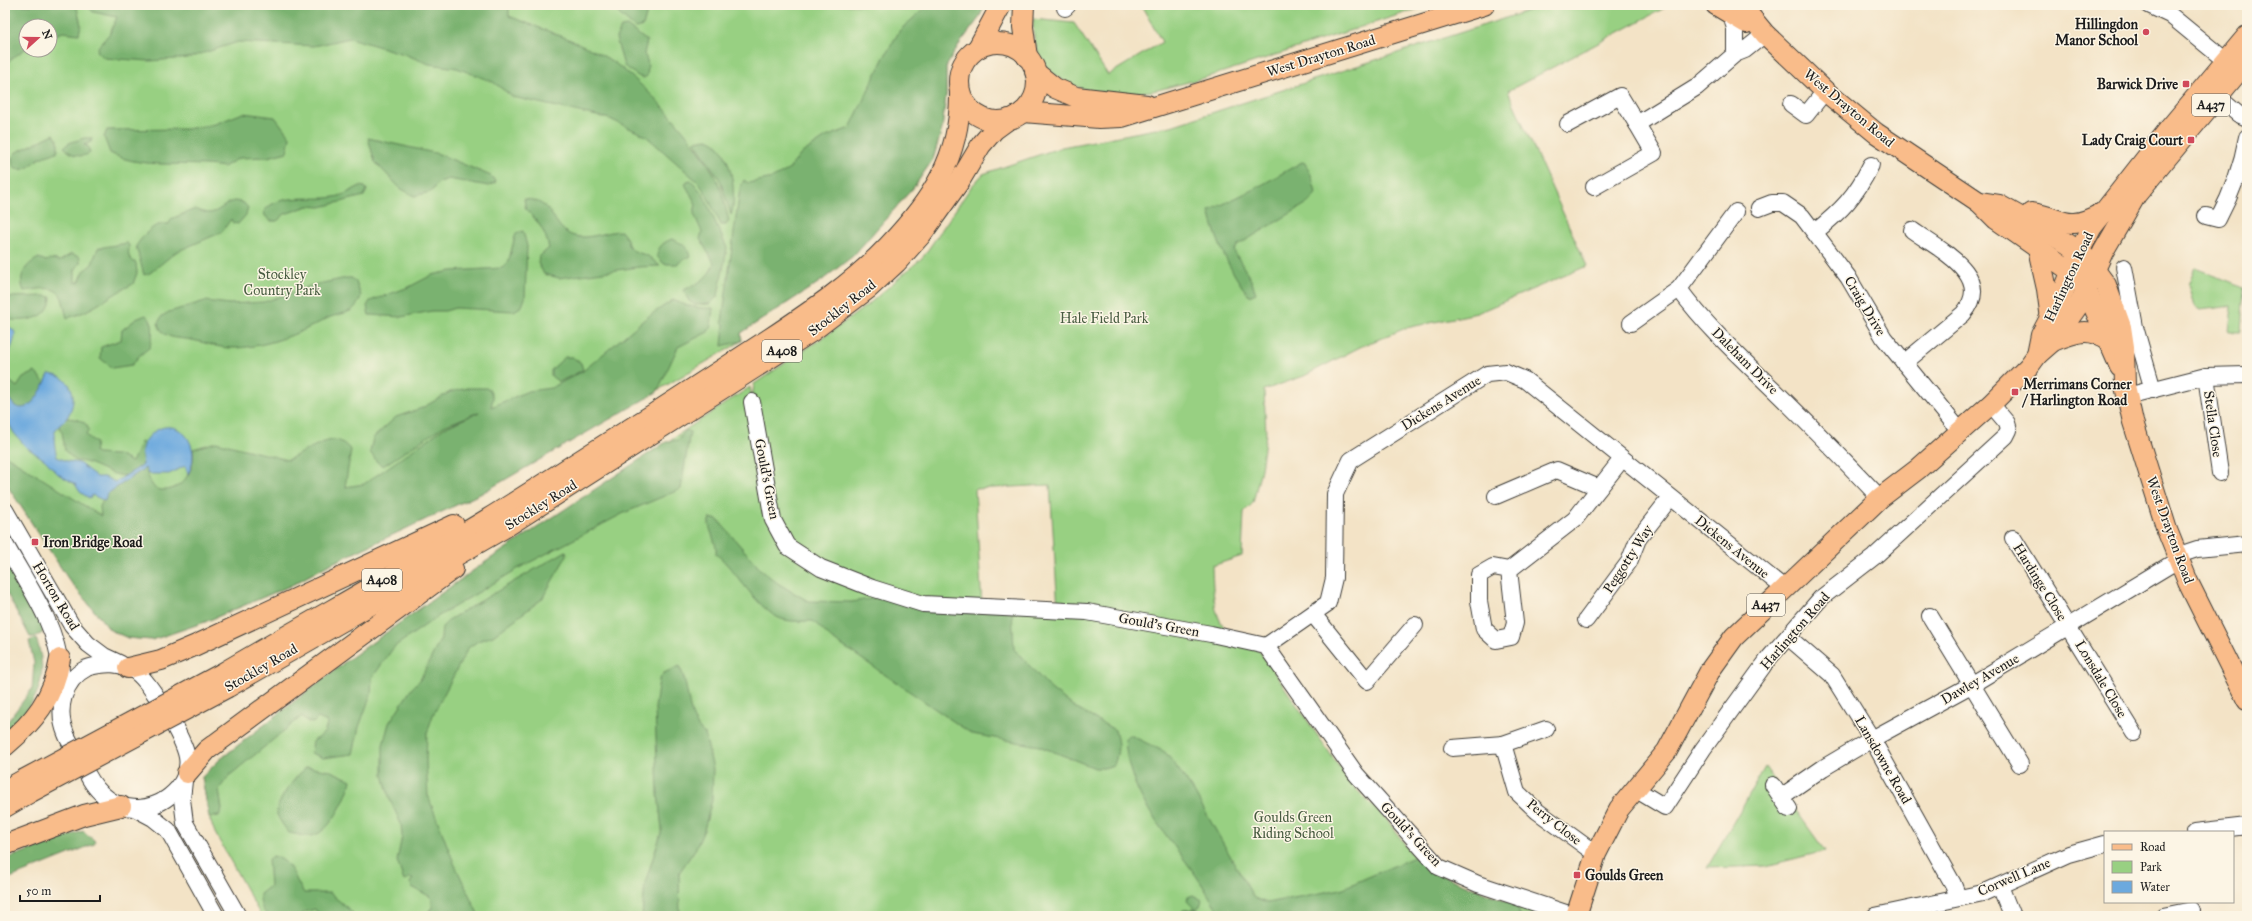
<svg xmlns="http://www.w3.org/2000/svg" width="2252" height="921" font-family="'IM FELL Great Primer',serif">
  <style>
    .green { fill: #98d082; stroke: #5a764f; fill-rule: evenodd }
    .forest { fill: #7ab270; stroke: #4b6746 }
    .water { fill: #6ca9de; stroke: #44627d }
    .lines { fill: none; stroke-linecap: round; stroke-linejoin: round }
    .minor-casing { stroke: #3c3a36; stroke-width: 18 }
    .major-casing { stroke: #3c3a36; stroke-width: 22 }
    .minor { stroke: #fff; stroke-width: 16 }
    .major { stroke: #f9bc8a; stroke-width: 20 }
    .major-bridge-casing { stroke: #3c3a36; stroke-width: 22; stroke-linecap: butt }
    .major-bridge { stroke: #f9bc8a; stroke-width: 20 }
    .poi-dot { fill: #d1495b; stroke: #fcf5e5; stroke-width: 1.5 }
    .labels { text-anchor: middle; dominant-baseline: central; stroke-width: 3; stroke-linejoin: round; paint-order: stroke }
    .shield { fill: #fcf5e5; stroke: #5f5d58; stroke-width: 1 }
    .shield-label { font-size: 13px; font-weight: bold; fill: #1c1c1c }
    .poi-label { font-size: 14px; font-weight: bold; fill: #1c1c1c; stroke: #fcf5e5; text-anchor: end }
    .street-label { font-size: 14px; fill: #1c1c1c; stroke: #fcf5e5 }
    .park-label { font-size: 14px; fill: #475b40; stroke: #fcf5e5 }
  </style>
  <rect width="100%" height="100%" fill="#fcf5e5"/>
  <filter id="ink" filterUnits="userSpaceOnUse"><feTurbulence type="fractalNoise" baseFrequency=".025" numOctaves="2"/><feDisplacementMap in="SourceGraphic" scale="8" xChannelSelector="R" yChannelSelector="G"/><feConvolveMatrix kernelMatrix="1 2 1 2 8 2 1 2 1" color-interpolation-filters="sRGB"/></filter>
  <filter id="wash" filterUnits="userSpaceOnUse"><feTurbulence type="fractalNoise" baseFrequency=".012" numOctaves="4" result="noise"/><feDisplacementMap in="SourceGraphic" scale="16" xChannelSelector="R" yChannelSelector="G"/><feGaussianBlur stdDeviation="0.9" result="paint"/><feColorMatrix in="noise" values="0 0 0 0 0 0 0 0 0 0 0 0 0 0 0 0 0 1.4 0 .05"/><feComposite in="paint" operator="in"/></filter>
  <g filter="url(#wash)">
    <rect width="100%" height="100%" fill="#f3e3c6"/>
    <g class="green">
      <path d="M 5,5 L 985,5 L 979,18 L 958,46 L 946,67 L 946,95 L 942,129 L 933,159 L 914,187 L 853,255 L 821,281 L 741,333 L 742,341 L 482,493 L 328,565 L 292,585 L 205,622 L 152,640 L 128,638 L 110,630 L 69,580 L 5,482 ZM 26,26 L 50,26 L 50,50 L 26,50 Z"/>
      <path d="M 1141,5 L 1430,5 C 1383,20 1335,35 1288,51 C 1253,62 1217,75 1181,84 C 1171,86 1161,90 1152,91 C 1096,98 1031,90 1033,19 L 1074,23 L 1108,75 L 1162,42 Z"/>
      <path d="M 1546,5 L 1670,5 L 1508,91 L 1587,266 L 1477,313 L 1406,328 L 1360,347 L 1304,376 L 1264,390 L 1266,434 L 1261,469 L 1253,503 L 1244,512 L 1242,556 L 1212,566 C 1213,583 1212,621 1229,631 C 1236,635 1245,637 1252,640 L 1351,784 L 1388,821 L 1414,857 L 1440,875 L 1545,916 L 261,916 L 215,833 L 209,817 L 202,777 L 218,761 L 345,662 L 481,565 L 750,387 L 752,399 L 754,384 L 831,332 L 870,303 L 923,257 L 971,187 L 983,174 L 1062,147 L 1171,126 ZM 1050,485 L 1058,609 L 982,607 L 975,489 Z"/>
      <path d="M 2195,268 L 2244,287 L 2241,332 L 2229,332 L 2232,306 L 2200,310 L 2194,306 L 2188,284 Z"/>
      <path d="M 1765,767 L 1825,851 L 1766,866 L 1707,868 Z"/>
    </g>
    <g class="forest">
      <path d="M 5,5 L 81,5 L 77,8 L 81,25 L 79,34 L 63,32 L 50,37 L 50,26 L 26,26 L 26,48 L 5,64 Z"/>
      <path d="M 87,5 L 509,5 L 509,16 C 541,29 577,40 607,58 C 642,79 699,143 717,180 C 723,192 725,207 729,221 L 726,225 L 721,225 L 705,192 L 698,182 L 646,136 L 610,119 L 513,97 L 493,82 L 457,68 L 429,64 L 404,54 L 350,38 L 314,46 L 238,42 L 188,58 L 150,61 L 104,58 L 97,51 L 98,47 L 110,33 L 117,17 L 93,12 Z"/>
      <path d="M 621,5 L 649,5 L 643,26 L 635,28 L 618,13 Z"/>
      <path d="M 928,5 L 985,5 L 979,18 L 958,46 L 946,67 L 946,95 L 942,129 L 933,159 L 914,187 L 853,256 L 821,281 L 741,333 L 742,341 L 722,346 L 724,324 L 722,322 L 740,188 L 744,180 L 748,183 L 773,178 L 788,170 L 802,153 L 826,137 L 850,128 L 883,59 L 900,30 Z"/>
      <path d="M 627,26 L 647,41 L 644,54 C 649,62 648,67 647,76 L 644,78 L 638,76 L 624,66 L 616,38 L 621,27 Z"/>
      <path d="M 243,113 L 275,117 L 290,137 L 287,152 L 268,157 L 239,158 L 224,167 C 188,161 142,170 110,153 L 104,137 L 107,130 L 187,129 L 215,124 Z"/>
      <path d="M 54,134 L 58,140 L 58,151 C 52,155 46,155 40,158 C 31,164 24,175 13,166 L 12,158 L 15,153 Z"/>
      <path d="M 84,138 L 92,138 L 91,142 L 84,145 L 88,146 L 90,153 C 80,159 71,155 64,147 L 69,143 Z"/>
      <path d="M 368,138 L 439,154 L 491,176 L 496,182 L 489,186 L 448,179 L 438,183 L 431,192 L 414,196 L 400,188 L 375,162 Z"/>
      <path d="M 707,139 C 731,143 738,197 731,215 L 720,180 L 694,141 Z"/>
      <path d="M 1302,162 L 1305,163 L 1312,177 L 1316,193 L 1311,201 L 1238,245 L 1234,251 L 1251,280 L 1256,293 L 1249,296 C 1229,270 1217,243 1209,211 L 1258,187 Z"/>
      <path d="M 691,180 L 703,194 L 727,248 L 718,296 L 710,304 L 695,305 L 689,301 L 683,290 C 697,285 710,277 714,263 L 700,239 L 702,232 L 694,214 L 696,204 L 685,184 L 687,181 Z"/>
      <path d="M 360,186 L 365,187 L 367,190 L 364,196 L 321,207 L 308,206 L 285,214 L 277,221 L 271,221 L 265,216 L 264,211 C 280,192 313,201 334,197 C 343,196 352,190 360,186 Z"/>
      <path d="M 524,199 C 556,200 551,229 574,236 C 590,240 606,231 621,231 L 627,239 L 628,245 L 634,251 L 648,256 L 660,266 L 639,267 L 559,278 L 544,274 L 538,263 L 539,257 L 549,248 C 545,231 539,222 526,210 Z"/>
      <path d="M 235,201 L 244,203 L 248,208 L 246,215 L 238,224 L 233,223 L 231,219 L 222,232 L 176,252 L 150,273 L 144,275 L 136,246 C 144,235 153,222 169,224 L 171,219 L 195,209 C 199,210 204,213 208,213 C 219,213 224,203 235,201 Z"/>
      <path d="M 523,231 L 527,246 L 525,298 L 522,306 L 514,311 L 455,308 L 445,311 L 432,311 L 401,317 L 369,315 L 367,306 L 370,301 L 409,287 L 432,275 L 451,271 L 502,268 L 508,263 L 516,233 Z"/>
      <path d="M 672,239 C 681,243 687,245 690,256 L 677,264 L 664,264 L 657,256 C 658,246 664,242 672,239 Z"/>
      <path d="M 127,243 L 129,245 C 129,254 126,257 136,263 L 137,273 L 133,284 C 110,295 92,312 67,318 C 65,312 65,308 63,302 C 59,282 37,290 24,291 C 17,276 26,264 39,258 L 46,261 L 52,259 L 60,261 L 71,254 L 80,257 L 80,263 L 75,270 L 75,283 L 79,282 L 84,271 L 92,264 L 98,248 Z"/>
      <path d="M 347,278 L 352,278 L 356,282 L 361,296 C 354,317 342,311 326,319 C 297,335 264,348 231,348 C 218,348 204,342 192,340 C 176,337 163,340 158,323 L 162,316 L 169,312 L 205,301 L 230,304 L 264,302 L 313,285 Z"/>
      <path d="M 5,294 L 9,297 L 47,296 L 51,297 C 50,321 24,322 5,319 Z"/>
      <path d="M 673,300 C 686,306 698,309 713,308 L 711,326 L 708,332 L 678,347 L 657,392 L 482,493 L 328,565 L 292,585 L 205,622 L 152,640 L 128,638 L 110,630 L 69,580 L 5,482 L 5,455 L 101,516 L 100,506 L 107,494 L 145,468 C 148,474 150,484 155,488 C 157,490 161,490 164,490 C 184,490 196,467 193,449 L 216,442 L 288,460 C 297,455 323,440 333,440 C 340,439 347,446 351,450 L 345,487 L 364,484 L 444,428 L 479,412 L 444,426 L 383,466 L 377,462 L 370,452 L 373,438 L 396,417 L 422,408 L 450,392 L 467,388 L 486,388 L 490,390 L 493,398 L 491,407 L 528,391 L 551,388 L 583,371 L 646,318 Z"/>
      <path d="M 146,315 C 156,324 152,335 150,347 L 139,356 L 132,365 L 112,368 L 100,358 L 101,347 L 121,340 L 122,330 L 136,319 Z"/>
      <path d="M 565,357 L 572,357 L 581,363 L 583,370 L 559,382 L 551,376 L 551,370 Z"/>
      <path d="M 35,372 L 45,383 L 45,387 L 31,406 L 22,409 L 16,407 L 5,395 L 5,381 L 11,382 L 17,387 L 23,378 Z"/>
      <path d="M 67,418 C 77,419 86,420 89,430 L 86,435 L 96,443 L 94,452 L 97,454 L 118,455 L 132,462 L 141,442 L 145,442 L 143,465 C 139,468 132,474 127,475 C 114,479 92,460 76,461 L 65,451 L 62,432 L 59,427 L 60,422 Z"/>
      <path d="M 686,430 L 690,432 L 681,489 L 624,513 L 521,567 L 437,617 L 394,647 L 372,678 L 371,694 L 359,727 L 353,754 L 323,758 L 311,753 L 313,741 C 322,736 326,733 327,722 L 318,718 L 313,723 L 307,722 L 302,716 L 229,776 L 219,789 L 222,810 L 219,816 L 209,817 L 202,777 L 218,761 L 345,662 L 481,565 L 666,442 L 678,440 Z"/>
      <path d="M 710,518 L 718,520 L 761,570 L 779,584 L 808,601 L 851,602 L 883,597 L 1012,610 L 1014,649 L 1051,689 L 1077,709 L 1115,730 C 1119,745 1119,750 1114,765 L 1104,768 L 1095,768 L 1039,746 L 972,734 L 831,638 L 813,621 C 804,621 793,622 785,620 C 760,615 735,568 716,554 C 718,542 705,525 710,518 Z"/>
      <path d="M 566,551 L 567,555 L 542,599 L 493,636 L 478,641 L 468,648 L 433,715 L 427,733 L 426,760 L 428,796 L 454,863 L 479,916 L 430,916 L 429,910 L 433,908 L 431,897 L 412,887 L 410,883 L 413,878 L 409,878 L 404,881 L 397,861 L 402,836 L 401,824 L 390,800 L 383,775 L 383,745 L 389,723 L 412,688 L 420,680 L 441,638 L 442,627 L 450,619 Z"/>
      <path d="M 5,557 L 43,627 L 43,633 L 34,637 L 30,637 L 5,590 Z"/>
      <path d="M 36,638 C 51,681 36,704 5,734 L 5,725 L 32,689 L 34,663 L 29,641 Z"/>
      <path d="M 679,666 C 691,687 685,719 705,734 L 713,769 L 712,800 L 704,830 L 696,848 L 679,873 L 680,916 L 642,916 L 645,883 L 662,830 L 658,794 L 655,708 L 659,680 L 664,673 Z"/>
      <path d="M 1130,735 L 1165,752 L 1176,766 L 1193,790 L 1254,898 L 1267,903 L 1341,889 L 1414,857 L 1440,875 L 1518,905 L 1519,916 L 1223,916 C 1214,906 1208,894 1201,883 C 1170,836 1127,798 1125,738 Z"/>
      <path d="M 307,767 L 331,771 L 351,780 C 348,796 330,834 311,836 C 304,837 296,834 289,833 C 285,828 279,820 277,814 C 275,802 298,773 307,767 Z"/>
      <path d="M 83,831 L 95,841 L 94,844 L 5,880 L 5,859 Z"/>
      <path d="M 273,856 C 292,860 294,879 304,893 L 330,893 L 352,912 L 354,916 L 320,916 L 315,909 L 304,912 L 301,916 L 269,916 C 261,911 260,903 260,894 L 270,886 L 268,859 Z"/>
      <path d="M 1193,895 L 1202,900 L 1200,906 L 1195,909 L 1203,911 L 1205,916 L 1181,916 L 1183,910 L 1195,909 L 1187,901 L 1188,897 Z"/>
    </g>
    <g class="water">
      <path d="M 5,326 C 18,329 16,335 12,346 C 10,350 10,354 5,357 Z"/>
      <path d="M 49,374 C 72,376 79,397 68,416 C 65,422 57,425 55,432 C 53,439 55,449 57,457 L 67,461 L 79,463 L 97,477 L 105,477 L 115,482 L 143,465 C 143,460 141,455 142,450 C 142,445 145,442 147,439 C 171,408 206,442 188,474 L 185,466 L 169,474 L 148,474 L 145,468 L 107,494 L 105,501 L 92,495 L 90,499 L 80,492 L 75,484 L 58,474 L 45,460 L 26,447 L 14,433 L 5,417 L 5,395 C 10,398 11,403 15,406 C 31,416 44,385 49,374 Z"/>
    </g>
  </g>
  <g filter="url(#ink)">
    <g class="lines">
      <defs>
        <g id="minor">
          <path d="M 2149,5 L 2170,15 L 2226,61"/>
          <path d="M 1065,8 L 1068,5"/>
          <path d="M 1730,13 L 1735,28 L 1735,54"/>
          <path d="M 2218,97 L 2238,114 L 2247,118"/>
          <path d="M 1791,104 L 1806,115 L 1825,91"/>
          <path d="M 1568,124 L 1620,96 L 1637,124"/>
          <path d="M 1594,187 L 1654,153 L 1637,124 L 1697,87 L 1735,54 L 1745,50 L 1765,34"/>
          <path d="M 1759,208 L 1772,203 L 1783,203 L 1802,216 L 1848,277 L 1884,338 L 1960,431"/>
          <path d="M 1736,212 L 1679,289 C 1706,326 1740,357 1773,389 C 1810,425 1845,461 1880,498"/>
          <path d="M 2206,216 L 2218,219 C 2232,193 2242,166 2247,137"/>
          <path d="M 1815,232 C 1841,211 1856,196 1871,165"/>
          <path d="M 2124,267 L 2135,327 L 2153,390"/>
          <path d="M 1631,323 L 1679,289"/>
          <path d="M 1904,363 L 1963,314 C 1996,276 1938,249 1912,230"/>
          <path d="M 2206,376 L 2220,473"/>
          <path d="M 2127,396 L 2206,376 L 2247,375"/>
          <path d="M 752,402 L 773,520 L 787,546 L 821,568 L 872,588 L 923,604 L 1087,612 L 1211,634 L 1266,646 L 1356,774 L 1439,867 L 1478,884 L 1575,916"/>
          <path d="M 1496,496 L 1557,470 L 1599,488"/>
          <path d="M 5,510 L 72,626 L 88,644 L 104,656 L 121,664"/>
          <path d="M 2013,538 L 2134,733"/>
          <path d="M 5,544 C 27,584 57,624 61,671"/>
          <path d="M 2176,556 L 2197,549 L 2247,544"/>
          <path d="M 1509,570 L 1515,623 L 1511,637 L 1496,640 L 1484,629 L 1479,601 L 1479,575 L 1493,567 L 1509,570 L 1575,519 L 1622,459"/>
          <path d="M 1313,614 L 1367,681 L 1415,625"/>
          <path d="M 1930,616 L 2020,764"/>
          <path d="M 1586,620 L 1629,562 L 1638,539 L 1670,498"/>
          <path d="M 1788,637 L 1832,675 L 1872,739 L 1953,884 L 1958,897"/>
          <path d="M 1266,646 L 1328,603 L 1334,578 L 1335,494 L 1351,460 L 1487,374 L 1506,372 L 1525,380 L 1784,588"/>
          <path d="M 111,664 C 120,665 129,666 136,672 C 151,683 184,739 187,757 C 189,769 185,779 178,788 C 158,811 125,816 101,793 C 91,784 85,770 79,758 C 75,750 69,742 66,734 C 56,710 63,680 87,668 C 94,665 103,665 111,664 Z"/>
          <path d="M 1503,744 L 1546,729"/>
          <path d="M 1452,748 L 1503,744 L 1517,792 L 1537,811 L 1596,854"/>
          <path d="M 184,781 L 182,799 L 185,823 L 238,916"/>
          <path d="M 1773,785 L 1789,809"/>
          <path d="M 1635,789 L 1665,807 L 1703,749 L 1769,658 L 1821,598 L 1874,557 L 2006,436 L 2009,430 L 2007,423 L 1991,404"/>
          <path d="M 1781,797 L 1823,768 L 1872,739 L 1971,685 L 2178,560"/>
          <path d="M 136,809 L 153,818 L 168,830 L 216,916"/>
          <path d="M 2195,832 L 2247,826"/>
          <path d="M 2000,886 L 2012,916"/>
          <path d="M 1875,916 L 1983,893 L 2069,854 L 2105,844"/>
          <path d="M 2163,916 L 2192,910"/>
        </g>
        <g id="major">
          <path d="M 1024,5 L 1023,27 L 1027,57"/>
          <path d="M 1716,5 L 1746,23"/>
          <path d="M 1737,5 L 1746,11 L 1765,34 L 1825,91 L 1876,133 L 1979,202 L 1996,219 L 2072,272 L 2086,289 L 2120,367"/>
          <circle cx="998" cy="82" r="39"/>
          <path d="M 978,48 L 1001,5"/>
          <path d="M 1035,72 L 1055,88 L 1076,97 L 1147,105"/>
          <path d="M 1023,112 L 1099,118 L 1122,117 L 1484,5"/>
          <path d="M 1979,202 L 1999,205 L 2068,244 L 2086,258 L 2106,285 L 2121,327 L 2124,347 L 2125,386 L 2133,422 L 2167,530 L 2188,582 L 2247,700"/>
          <path d="M 2031,213 C 2066,218 2064,233 2102,213"/>
          <path d="M 2038,249 L 2047,289 L 2051,319"/>
          <path d="M 2053,341 C 2073,333 2089,326 2108,340"/>
          <path d="M 2037,355 L 2041,335 L 2063,293 L 2079,252 L 2092,227 L 2169,129 L 2247,36"/>
          <path d="M 128,668 L 161,660 L 194,646 L 454,525"/>
          <path d="M 221,674 C 309,622 399,573 486,520 C 543,485 598,448 655,413 C 693,388 731,364 769,339 C 811,311 853,283 888,246 C 931,201 961,157 960,92"/>
          <path d="M 228,687 L 504,528 L 811,332 L 869,288 L 896,263 L 921,235 L 959,182 L 981,145 L 994,130 L 1009,119"/>
          <path d="M 5,746 C 34,722 54,697 60,659"/>
          <path d="M 187,773 L 207,750 L 453,569"/>
          <path d="M 5,790 L 23,780"/>
          <path d="M 5,807 L 29,793"/>
          <path d="M 5,845 L 84,815 L 121,806"/>
          <path d="M 1576,916 L 1596,854 L 1619,809 L 1667,751 L 1711,669 L 1734,637 L 1880,498 L 1918,469 L 1991,404 L 2029,366 L 2037,355 L 2053,341 L 2080,303 L 2103,252 L 2136,195 L 2247,61"/>
        </g>
      </defs>
      <use href="#minor" class="minor-casing"/>
      <use href="#major" class="major-casing"/>
      <use href="#minor" class="minor"/>
      <use href="#major" class="major"/>
      <defs>
        <g id="major-bridge">
          <path d="M 23,780 L 221,674"/>
          <path d="M 29,793 L 228,687"/>
        </g>
      </defs>
      <use href="#major-bridge" class="major-bridge-casing"/>
      <use href="#major-bridge" class="major-bridge"/>
    </g>
  </g>
  <g class="poi-dot">
    <circle cx="2146" cy="32" r="4"/>
    <rect x="2182" y="80" width="8" height="8" rx="2"/>
    <rect x="2187" y="136" width="8" height="8" rx="2"/>
    <rect x="2011" y="388" width="8" height="8" rx="2"/>
    <rect x="31" y="538" width="8" height="8" rx="2"/>
    <rect x="1573" y="871" width="8" height="8" rx="2"/>
  </g>
  <g class="labels">
    <g class="shield">
      <rect x="2192" y="94" width="38" height="22" rx="3"/>
      <rect x="762" y="340" width="40" height="22" rx="3"/>
      <rect x="362" y="569" width="40" height="22" rx="3"/>
      <rect x="1747" y="594" width="38" height="22" rx="3"/>
    </g>
    <g class="shield-label">
      <text x="2211" y="105">A437</text>
      <text x="782" y="351">A408</text>
      <text x="382" y="580">A408</text>
      <text x="1766" y="605">A437</text>
    </g>
    <g class="poi-label">
      <text x="2138" y="24">Hillingdon<tspan x="2138" dy="16">Manor School</tspan></text>
      <text x="2178" y="84">Barwick Drive</text>
      <text x="2183" y="140">Lady Craig Court</text>
      <text x="2023" y="384" text-anchor="start">Merrimans Corner<tspan x="2023" dy="16">/ Harlington Road</tspan></text>
      <text x="43" y="542" text-anchor="start">Iron Bridge Road</text>
      <text x="1585" y="875" text-anchor="start">Goulds Green</text>
    </g>
    <g class="street-label">
      <text transform="translate(1321 56) rotate(-17)">West Drayton Road</text>
      <text transform="translate(1849 108) rotate(40)">West Drayton Road</text>
      <text transform="translate(2069 277) rotate(-65)">Harlington Road</text>
      <text transform="translate(1865 306) rotate(59)">Craig Drive</text>
      <text transform="translate(842 308) rotate(-38)">Stockley Road</text>
      <text transform="translate(1745 361) rotate(45)">Daleham Drive</text>
      <text transform="translate(1441 403) rotate(-32)">Dickens Avenue</text>
      <text transform="translate(2213 424) rotate(82)">Stella Close</text>
      <text transform="translate(767 479) rotate(79)">Gould's Green</text>
      <text transform="translate(541 505) rotate(-32)">Stockley Road</text>
      <text transform="translate(2170 530) rotate(70)">West Drayton Road</text>
      <text transform="translate(1732 547) rotate(39)">Dickens Avenue</text>
      <text transform="translate(1628 559) rotate(-57)">Peggotty Way</text>
      <text transform="translate(2040 582) rotate(58)">Hardinge Close</text>
      <text transform="translate(56 596) rotate(59)">Horton Road</text>
      <text transform="translate(1159 625) rotate(10)">Gould's Green</text>
      <text transform="translate(1795 631) rotate(-49)">Harlington Road</text>
      <text transform="translate(261 668) rotate(-30)">Stockley Road</text>
      <text transform="translate(1980 679) rotate(-30)">Dawley Avenue</text>
      <text transform="translate(2101 679) rotate(59)">Lonsdale Close</text>
      <text transform="translate(1883 760) rotate(60)">Lansdowne Road</text>
      <text transform="translate(1554 822) rotate(38)">Perry Close</text>
      <text transform="translate(1411 834) rotate(47)">Gould's Green</text>
      <text transform="translate(2014 877) rotate(-23)">Corwell Lane</text>
    </g>
    <g class="park-label">
      <text x="282" y="274">Stockley<tspan x="282" dy="16">Country Park</tspan></text>
      <text x="1104" y="318">Hale Field Park</text>
      <text x="1293" y="817">Goulds Green<tspan x="1293" dy="16">Riding School</tspan></text>
    </g>
  </g>
  <rect width="2252" height="921" fill="none" stroke="#fcf5e5" stroke-width="20"/>
  <rect x="2104" y="831" width="130" height="72" fill="#fcf5e5" stroke="#a29e95"/>
  <rect x="2112" y="844" width="20" height="6" fill="#f9bc8a" stroke="#a29e95"/>
  <text x="2140" y="851" font-size="12" fill="#1c1c1c">Road</text>
  <rect x="2112" y="861" width="20" height="12" fill="#98d082" stroke="#a29e95"/>
  <text x="2140" y="871" font-size="12" fill="#1c1c1c">Park</text>
  <rect x="2112" y="881" width="20" height="12" fill="#6ca9de" stroke="#a29e95"/>
  <text x="2140" y="891" font-size="12" fill="#1c1c1c">Water</text>
  <g transform="translate(38 38) rotate(69)"><circle r="19" fill="#fcf5e5" stroke="#a29e95"/>
  <path d="M0-3L7 15L0 10L-7 15Z" fill="#d1495b"/>
  <text y="-6" font-size="11" font-weight="bold" text-anchor="middle" fill="#1c1c1c">N</text>
  </g>
  <path d="M20 895v6h80v-6" fill="none" stroke="#1c1c1c" stroke-width="2"/>
  <text x="26" y="895" font-size="12" fill="#1c1c1c" stroke="#fcf5e5" stroke-width="3" paint-order="stroke">50 m</text>
</svg>
